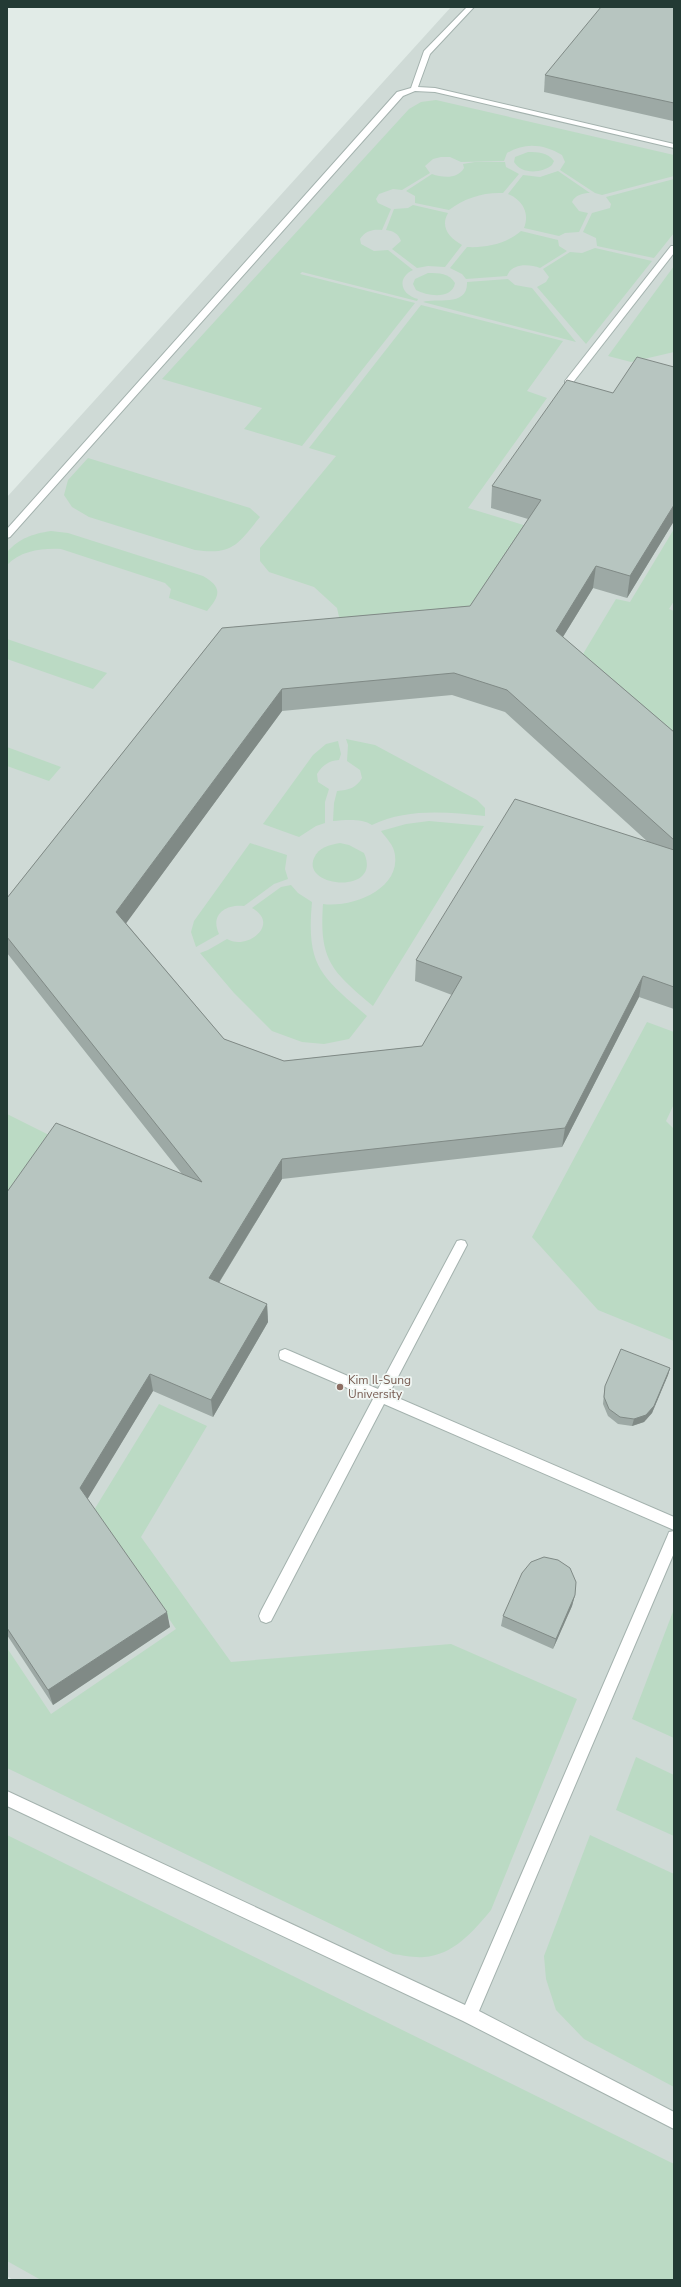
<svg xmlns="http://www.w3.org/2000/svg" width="681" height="2287" font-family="'Nunito Sans',sans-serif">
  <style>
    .built { fill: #cfdad6 }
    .green { fill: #bbdac4 }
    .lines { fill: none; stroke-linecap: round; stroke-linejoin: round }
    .minor-casing { stroke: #a4b2ae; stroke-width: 2 }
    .minor { fill: #fff; fill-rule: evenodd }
    .wall { fill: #9da9a5; fill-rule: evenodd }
    .shaded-wall { fill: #808a86 }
    .building { fill: #b7c5c0; stroke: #808a86 }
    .education-dot { fill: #8d6e63; stroke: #f1f7f4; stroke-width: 1.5 }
    .labels { text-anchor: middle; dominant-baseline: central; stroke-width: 3.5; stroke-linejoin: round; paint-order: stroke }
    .education-label { font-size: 12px; fill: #785e54; stroke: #f1f7f4; text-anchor: start }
  </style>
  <rect width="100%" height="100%" fill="#e1ebe7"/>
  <path class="built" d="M 451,7 L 674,7 L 674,2280 L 13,2280 L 7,2276 L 7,497 Z"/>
  <g class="green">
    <path d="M 436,100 L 674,155 L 674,176 L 602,195 L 595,193 L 560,170 L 565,162 L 562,155 C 544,144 525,142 507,153 L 504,161 L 461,162 L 450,157 L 441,157 L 433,159 L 425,166 L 430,173 L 402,190 L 393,189 L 379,194 L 376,199 L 378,203 L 391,209 L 382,230 C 373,229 365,231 360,239 L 361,244 L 374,251 L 388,250 L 413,270 C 396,278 401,295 418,299 L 417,301 L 302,272 L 300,274 L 415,303 L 302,446 L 244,429 L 262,408 L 162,379 L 409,109 L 421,102 Z"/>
    <path d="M 528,152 C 538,152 547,152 554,161 L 552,165 C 542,173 522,175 514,162 L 515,157 Z"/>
    <path d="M 475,162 L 505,162 L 506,167 L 519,174 L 503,193 C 484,192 464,198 449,210 L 415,203 L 415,196 L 406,191 L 432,174 C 443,178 458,179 464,168 L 463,164 Z"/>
    <path d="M 558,171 L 590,193 C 583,193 575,195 572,202 L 579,211 L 588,213 L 579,232 L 565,233 L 559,236 L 524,228 C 530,214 523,200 508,194 L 523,175 L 540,177 Z"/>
    <path d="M 674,179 L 674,233 L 654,258 L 597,246 L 596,238 L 583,232 L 592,213 L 610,208 L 611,204 L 606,197 Z"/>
    <path d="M 413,205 L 448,213 C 440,227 449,238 462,245 L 445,267 L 428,266 L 417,268 L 392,249 L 401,241 C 398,233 393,231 386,230 L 394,209 L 408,208 Z"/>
    <path d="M 521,231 L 558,240 L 559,246 L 567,251 L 540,268 C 529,264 512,263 507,276 L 466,279 L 462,274 L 450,268 L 467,247 C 486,248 506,244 521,231 Z"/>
    <path d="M 595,248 L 652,261 L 586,344 L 537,287 L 546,282 L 549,277 L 543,269 L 570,252 L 582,253 Z"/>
    <path d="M 674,266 L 674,352 L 631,362 L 608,356 Z"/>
    <path d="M 428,273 C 439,273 449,273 455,283 C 452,300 427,296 416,290 L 413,284 L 415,279 Z"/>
    <path d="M 508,279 L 515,285 L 532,288 L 576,342 L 423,302 C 435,297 468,308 467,282 Z"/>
    <path d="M 421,305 L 563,341 L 527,391 L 547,398 L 468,508 L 530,527 L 461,628 L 343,634 L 337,608 L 314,587 L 269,572 L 260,561 L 260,548 L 336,456 L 309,448 Z"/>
    <path d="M 88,458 L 250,508 L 260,517 C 237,545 233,555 195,550 L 89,517 L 72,507 L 64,495 L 68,480 Z"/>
    <path d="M 674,529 L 674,601 L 669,609 L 674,611 L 674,731 L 663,737 L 577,664 L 616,599 L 630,602 Z"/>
    <path d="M 51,531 L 68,533 L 203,576 C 222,587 221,595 207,611 L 169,598 L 171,589 L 165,583 L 61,549 C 42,548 20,551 7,565 L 7,552 C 20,538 32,534 51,531 Z"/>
    <path d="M 7,639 L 107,673 L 93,689 L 7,659 Z"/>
    <path d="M 346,739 L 375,745 L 477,800 L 485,808 L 485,816 C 447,812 407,808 372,825 C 362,818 345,820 333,821 L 334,803 L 337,791 C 349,790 356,788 362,778 L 360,770 L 347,761 L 348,745 Z"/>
    <path d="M 338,741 L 341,754 L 339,760 C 328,761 323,765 317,774 L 318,782 L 329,789 L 325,802 L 325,823 L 316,826 L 299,837 L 263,824 L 313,755 L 326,744 Z"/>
    <path d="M 7,747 L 61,767 L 49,781 L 7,766 Z"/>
    <path d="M 429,821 L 484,826 L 373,1006 C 332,971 319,961 323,904 C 351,908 400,890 395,855 C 394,845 386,838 381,831 L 406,824 Z"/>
    <path d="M 250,843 L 287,855 L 285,869 L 288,879 L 274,884 L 244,906 C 225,904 210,915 219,934 L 196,947 L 191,932 L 194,921 Z"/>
    <path d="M 340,843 L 349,845 L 364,853 C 383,895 301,888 314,858 C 319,847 329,845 340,843 Z"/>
    <path d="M 291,885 L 298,893 L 312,902 C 306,967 321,976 367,1016 L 349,1039 L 324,1044 L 302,1042 L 272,1031 L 234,993 L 200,953 L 208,950 L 227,939 C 247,951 281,924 252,908 L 281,887 Z"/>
    <path d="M 647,1022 L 674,1032 L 674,1104 L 666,1121 L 674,1129 L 674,1341 L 598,1310 L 532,1237 Z"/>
    <path d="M 7,1114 L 55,1138 L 7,1206 Z"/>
    <path d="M 159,1404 L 207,1426 L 141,1537 L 231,1662 L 451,1644 L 577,1699 L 491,1910 C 473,1932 453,1955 424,1957 C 414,1958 402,1955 393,1954 L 7,1768 L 7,1648 L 51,1714 L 176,1629 L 94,1510 Z"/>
    <path d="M 674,1609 L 674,1738 L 632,1719 Z"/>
    <path d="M 636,1757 L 674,1775 L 674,1836 L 616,1810 Z"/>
    <path d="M 7,1835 L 674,2164 L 674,2280 L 41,2280 L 7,2261 Z"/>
    <path d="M 590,1835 L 674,1874 L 674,2087 L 584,2039 L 556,2010 L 546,1979 L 544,1956 Z"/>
  </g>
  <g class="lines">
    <defs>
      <g id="minor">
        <path d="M 467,7 L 474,7 L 430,54 L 418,87 L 435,88 L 674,144 L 674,148 L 435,92 L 415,91 L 403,96 L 10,537 L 7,538 L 7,529 L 397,92 L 411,88 L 424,51 Z"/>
        <path d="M 671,246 L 674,246 L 674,253 L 571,385 L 565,385 L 565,381 Z"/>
        <path d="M 461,1240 L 465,1241 L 467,1245 L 389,1394 L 674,1517 L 674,1530 L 384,1404 L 271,1621 L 266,1623 L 261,1621 L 259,1616 L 261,1611 L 373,1399 L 280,1359 L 279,1355 L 280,1351 L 285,1349 L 290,1351 L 378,1389 L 457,1241 Z"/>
        <path d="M 674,1531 L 674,1553 L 479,2011 L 674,2112 L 674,2129 L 463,2021 L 7,1806 L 7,1791 L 465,2005 L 667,1537 L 669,1532 Z"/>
      </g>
    </defs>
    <use href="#minor" class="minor-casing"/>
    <use href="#minor" class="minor"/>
  </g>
  <g class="wall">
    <path d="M 674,7 L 674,120 L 673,121 L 544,92 L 545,75 Z"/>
    <path d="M 674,367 L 674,521 L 627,598 L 593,588 L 563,637 L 674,732 L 674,1009 L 639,997 L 562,1147 L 282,1179 L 219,1283 L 267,1304 L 268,1322 L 213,1417 L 153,1391 L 87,1499 L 170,1627 L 53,1705 L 7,1635 L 7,1192 L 182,1174 L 7,953 L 7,898 L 222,628 L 470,606 L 528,519 L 491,508 L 492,486 L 613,393 ZM 452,695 L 505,712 L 648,842 L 416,960 L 415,981 L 452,995 L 422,1046 L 284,1061 L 224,1039 L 126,923 L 282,711 Z"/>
    <path d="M 670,1368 L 668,1375 L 652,1413 L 644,1422 L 632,1426 L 618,1424 L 608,1416 L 603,1404 L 604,1393 L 605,1386 Z"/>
    <path d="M 575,1595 L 572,1606 L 553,1649 L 501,1626 L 503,1616 Z"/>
  </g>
  <g class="shaded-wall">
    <path d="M 674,505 L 674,521 L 627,598 L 630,576 Z"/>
    <path d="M 596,566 L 593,588 L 553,653 L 556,631 Z"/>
    <path d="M 282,689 L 282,711 L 119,933 L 116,912 Z"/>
    <path d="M 643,976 L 639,997 L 562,1147 L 565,1128 Z"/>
    <path d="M 282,1159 L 282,1179 L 210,1297 L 209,1278 Z"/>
    <path d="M 267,1304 L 268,1322 L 213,1417 L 211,1400 Z"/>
    <path d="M 670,1368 L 668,1375 L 652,1413 L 644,1422 L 632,1426 L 634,1419 Z"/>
    <path d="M 150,1374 L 153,1391 L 84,1505 L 80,1488 Z"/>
    <path d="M 575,1595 L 572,1606 L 553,1649 L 556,1639 Z"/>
    <path d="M 167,1612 L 170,1627 L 53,1705 L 48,1690 Z"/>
  </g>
  <g class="building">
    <path d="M 601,7 L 674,7 L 674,103 L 545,75 Z"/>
    <path d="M 637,357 L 674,367 L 674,505 L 630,576 L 596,566 L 556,631 L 674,732 L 674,840 L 507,690 L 454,673 L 282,689 L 116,912 L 224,1039 L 284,1061 L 422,1046 L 462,977 L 416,960 L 515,799 L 674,850 L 674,987 L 643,976 L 565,1128 L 282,1159 L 209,1278 L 267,1304 L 211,1400 L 150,1374 L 80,1488 L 167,1612 L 48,1690 L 7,1628 L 7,1192 L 56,1123 L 202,1182 L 7,937 L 7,898 L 222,628 L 470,606 L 541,500 L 492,486 L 567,380 L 613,393 Z"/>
    <path d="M 621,1349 L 670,1368 L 654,1406 L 646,1415 L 634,1419 L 620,1417 L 609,1409 L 604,1397 L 605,1386 Z"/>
    <path d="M 544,1557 L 558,1560 L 570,1568 L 576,1582 L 575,1595 L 556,1639 L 503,1616 L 522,1573 L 531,1562 Z"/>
  </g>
  <circle class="education-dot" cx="340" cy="1387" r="4"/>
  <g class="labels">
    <g class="education-label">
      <text x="348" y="1380">Kim Il-Sung<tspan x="348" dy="14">University</tspan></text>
    </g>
  </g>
  <rect width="681" height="2287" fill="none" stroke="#233a34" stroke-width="16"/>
</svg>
